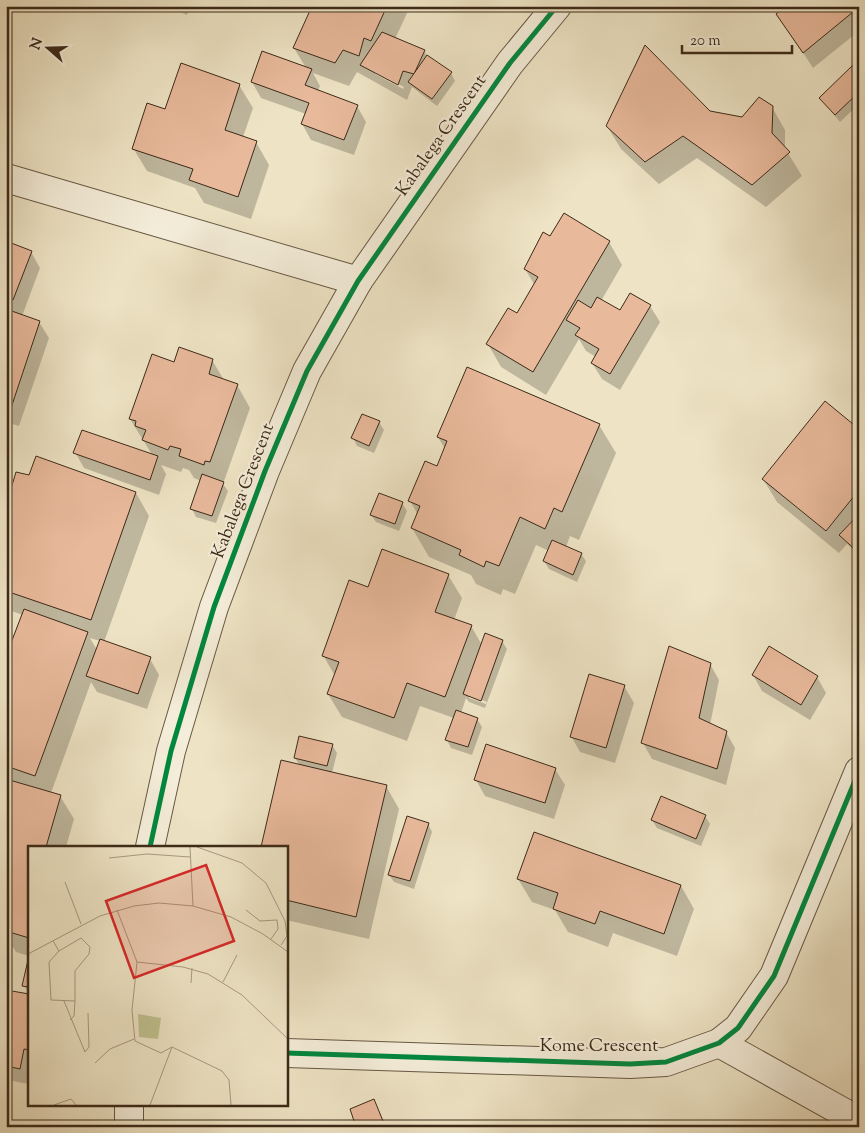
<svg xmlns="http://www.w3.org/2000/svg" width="865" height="1133" font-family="'Sorts Mill Goudy',serif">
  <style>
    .shadow { fill: #0003; fill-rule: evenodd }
    .building { fill: #e8b99b; stroke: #3c2a18 }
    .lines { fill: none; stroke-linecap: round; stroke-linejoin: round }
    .minor-casing { stroke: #685843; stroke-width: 30 }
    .minor { stroke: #f4edd9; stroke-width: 28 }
    .cycleway-casing { stroke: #f4edd9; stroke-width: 8 }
    .cycleway { stroke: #00873e; stroke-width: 5 }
    .labels { text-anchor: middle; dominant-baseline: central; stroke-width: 4.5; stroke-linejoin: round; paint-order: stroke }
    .street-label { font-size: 18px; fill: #3c2a18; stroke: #f4edd9 }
    .inset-road { fill: none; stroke: #a79a80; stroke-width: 1 }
    .view { fill: #d62828; fill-opacity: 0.15; stroke: #d62828; stroke-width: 2.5 }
    .inset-edge { fill: none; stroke: #3c2a18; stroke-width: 2.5 }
  </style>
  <rect width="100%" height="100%" fill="#eee4c5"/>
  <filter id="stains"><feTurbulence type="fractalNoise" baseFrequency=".004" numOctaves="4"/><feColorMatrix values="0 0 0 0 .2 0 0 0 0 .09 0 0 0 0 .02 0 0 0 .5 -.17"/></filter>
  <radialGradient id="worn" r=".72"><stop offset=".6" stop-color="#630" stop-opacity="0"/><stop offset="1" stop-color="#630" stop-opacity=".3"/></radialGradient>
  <g class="shadow">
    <path d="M 166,6 L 191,6 L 187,15 Z"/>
    <path d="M 311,6 L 407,6 L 409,9 L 395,39 L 424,51 L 428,57 L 451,73 L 455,81 L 437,106 L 412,87 L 407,100 L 357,72 L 349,86 L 313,73 L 320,86 L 318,91 L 357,106 L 366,122 L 354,155 L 311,140 L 302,124 L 306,114 L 261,98 L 252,82 L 306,68 L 294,48 L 312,9 ZM 375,71 L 404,87 L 403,89 L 375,74 Z"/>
    <path d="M 859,6 L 859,31 L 813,68 L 778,14 Z"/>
    <path d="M 859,73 L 859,104 L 840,122 L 820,98 Z"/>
    <path d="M 239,85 L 253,108 L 243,137 L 256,142 L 269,165 L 251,219 L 204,203 L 195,188 L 147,171 L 133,148 L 166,110 Z"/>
    <path d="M 772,107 L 785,130 L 785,148 L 802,176 L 766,207 L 697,158 L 659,184 L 621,149 L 607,126 L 742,118 Z"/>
    <path d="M 551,238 L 609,242 L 622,265 L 601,301 L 620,312 L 650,306 L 660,322 L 620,390 L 602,379 L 592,363 L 596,357 L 586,351 L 579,339 L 546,395 L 501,367 L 488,344 L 517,315 L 535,286 L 525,269 Z"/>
    <path d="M 6,242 L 31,252 L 40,268 L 22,316 L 39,322 L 49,338 L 19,426 L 6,422 Z"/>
    <path d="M 212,360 L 224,380 L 237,385 L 250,408 L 223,484 L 228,491 L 216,523 L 196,517 L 192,509 L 201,481 L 194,478 L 189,470 L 183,468 L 181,472 L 161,465 L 166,474 L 159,495 L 84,468 L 75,452 L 153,456 L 130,419 L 175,363 Z"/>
    <path d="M 379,422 L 384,430 L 374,453 L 357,446 L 353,438 Z"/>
    <path d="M 599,425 L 616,453 L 579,540 L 570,536 L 566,547 L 581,554 L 586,561 L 577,582 L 549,569 L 544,561 L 549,551 L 536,545 L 515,594 L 503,589 L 501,595 L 476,584 L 471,575 L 429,557 L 412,528 L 418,515 L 410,501 L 438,467 L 445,449 L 438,437 Z"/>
    <path d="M 859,431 L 859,555 L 847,544 L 839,553 L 777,502 L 763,479 Z"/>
    <path d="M 136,493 L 149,516 L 104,642 L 150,659 L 159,675 L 147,709 L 97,692 L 91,682 L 51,793 L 60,796 L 74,819 L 66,847 L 29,847 L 29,956 L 16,952 L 6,936 L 6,660 L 23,615 L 8,610 L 6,607 L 6,507 ZM 90,638 L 100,641 L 97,650 Z"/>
    <path d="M 402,503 L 407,511 L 399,531 L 376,522 L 371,515 Z"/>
    <path d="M 448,575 L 462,598 L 454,620 L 471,626 L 482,645 L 502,641 L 507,649 L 485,708 L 469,702 L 466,698 L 461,713 L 477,719 L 482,727 L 472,755 L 451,748 L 447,740 L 454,718 L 420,706 L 407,741 L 342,717 L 328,694 L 335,676 L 323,655 L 368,589 ZM 469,695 L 487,702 L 486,704 L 469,698 Z"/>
    <path d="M 710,664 L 719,680 L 710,725 L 726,732 L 735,748 L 726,785 L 652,759 L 643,743 Z"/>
    <path d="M 753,675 L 817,677 L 826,693 L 810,720 L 762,691 Z"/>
    <path d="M 624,686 L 634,703 L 615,763 L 580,752 L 571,736 Z"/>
    <path d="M 332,745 L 337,753 L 332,773 L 386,786 L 399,809 L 369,939 L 286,920 L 286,847 L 300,766 L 295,758 Z"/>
    <path d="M 555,769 L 565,785 L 554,819 L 485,796 L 476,780 Z"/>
    <path d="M 705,816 L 710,824 L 701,846 L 657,828 L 652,820 Z"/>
    <path d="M 428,824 L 432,832 L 414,889 L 394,882 L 389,875 Z"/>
    <path d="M 518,879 L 681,886 L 694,909 L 677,956 L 613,933 L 608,947 L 568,932 L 555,910 L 532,902 Z"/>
    <path d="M 29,962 L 29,994 L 24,986 Z"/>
    <path d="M 6,985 L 12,996 L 29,996 L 28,1084 L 8,1080 L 6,1077 Z"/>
    <path d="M 378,1109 L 385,1127 L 358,1127 Z"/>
  </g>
  <g class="building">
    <path d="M 312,6 L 387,6 L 371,41 L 364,38 L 359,56 L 343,50 L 335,63 L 293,48 Z"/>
    <path d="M 786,6 L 859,6 L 859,20 L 853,12 L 803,53 L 776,14 Z"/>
    <path d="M 382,32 L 425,50 L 414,74 L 403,71 L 398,85 L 360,65 Z"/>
    <path d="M 645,45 L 710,111 L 742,117 L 759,97 L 773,106 L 772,133 L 790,152 L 752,185 L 683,136 L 645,162 L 606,126 Z"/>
    <path d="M 262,51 L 312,69 L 305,85 L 358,105 L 344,140 L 301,124 L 309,103 L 251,82 Z"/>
    <path d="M 427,55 L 452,72 L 432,99 L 408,82 Z"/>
    <path d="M 181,63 L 240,84 L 225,130 L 257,141 L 238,197 L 189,180 L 193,169 L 132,149 L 147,103 L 165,109 Z"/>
    <path d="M 853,65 L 859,71 L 859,92 L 835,115 L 819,98 Z"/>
    <path d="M 564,213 L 610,241 L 533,372 L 486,344 L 508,308 L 517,313 L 538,277 L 524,269 L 543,232 L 550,236 Z"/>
    <path d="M 6,241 L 32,251 L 13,300 L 6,298 Z"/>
    <path d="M 630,293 L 651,305 L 610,374 L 591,363 L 599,349 L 575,335 L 580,328 L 566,320 L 578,300 L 591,308 L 597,297 L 620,310 Z"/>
    <path d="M 6,309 L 40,321 L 10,411 L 6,410 Z"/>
    <path d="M 179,347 L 213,359 L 209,374 L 238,384 L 210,462 L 205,461 L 204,465 L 179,456 L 181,449 L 170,446 L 168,450 L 142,440 L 146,430 L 135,426 L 136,421 L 129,419 L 152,354 L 174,362 Z"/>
    <path d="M 467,367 L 600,424 L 562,512 L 554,508 L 545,529 L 520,517 L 499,566 L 486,561 L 484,567 L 459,555 L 461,550 L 411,528 L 420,506 L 408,501 L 425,461 L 437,466 L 447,441 L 437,437 Z"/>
    <path d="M 825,401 L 859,429 L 859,490 L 826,531 L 762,479 Z"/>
    <path d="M 362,414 L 380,421 L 369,446 L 351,438 Z"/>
    <path d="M 82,430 L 158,456 L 150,480 L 73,453 Z"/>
    <path d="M 36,456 L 136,492 L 91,620 L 6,591 L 6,505 L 16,472 L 29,475 Z"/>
    <path d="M 202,474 L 224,482 L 212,516 L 190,509 Z"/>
    <path d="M 379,493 L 403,502 L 395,524 L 370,515 Z"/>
    <path d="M 859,514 L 859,553 L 839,535 Z"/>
    <path d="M 552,540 L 582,553 L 573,575 L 543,561 Z"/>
    <path d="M 382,549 L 449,574 L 435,612 L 472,625 L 445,697 L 407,683 L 394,718 L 327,694 L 339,662 L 322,656 L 349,580 L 368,587 Z"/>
    <path d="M 24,609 L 88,632 L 35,776 L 6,766 L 6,656 Z"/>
    <path d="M 485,633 L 503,640 L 481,701 L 463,694 Z"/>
    <path d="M 100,639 L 151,657 L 138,694 L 86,676 Z"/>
    <path d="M 669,646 L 711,663 L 699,718 L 727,731 L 717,769 L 641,743 Z"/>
    <path d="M 769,646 L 818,676 L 801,705 L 752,675 Z"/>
    <path d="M 589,674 L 625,685 L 606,748 L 570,737 Z"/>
    <path d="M 456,710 L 478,718 L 468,747 L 445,740 Z"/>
    <path d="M 299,736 L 333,744 L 327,766 L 294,758 Z"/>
    <path d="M 486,744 L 556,768 L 545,803 L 474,780 Z"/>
    <path d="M 281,760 L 387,785 L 356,917 L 286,900 L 286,847 L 261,847 Z"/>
    <path d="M 6,779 L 61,795 L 46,847 L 29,847 L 29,938 L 6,931 L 6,912 L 9,902 L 6,901 Z"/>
    <path d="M 661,796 L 706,815 L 696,839 L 651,820 Z"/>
    <path d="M 407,816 L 429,823 L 410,881 L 388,875 Z"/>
    <path d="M 534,832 L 681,885 L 664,934 L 600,911 L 595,924 L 553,909 L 558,893 L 517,879 Z"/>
    <path d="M 28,960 L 29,960 L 29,987 L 22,986 Z"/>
    <path d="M 12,991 L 29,994 L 29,1050 L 24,1049 L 20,1069 L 6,1066 L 6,1019 Z"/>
    <path d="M 374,1099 L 383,1121 L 368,1127 L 356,1127 L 350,1109 Z"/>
  </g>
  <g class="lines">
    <defs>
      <g id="minor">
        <path d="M 6,178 L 358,281"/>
        <path d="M 150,847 L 171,751 L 214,607 L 265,471 L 307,371 L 358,281 L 510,63 L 557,6"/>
        <path d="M 719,1043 L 859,1121"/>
        <path d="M 286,1053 L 630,1064 L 666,1062 L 719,1043 L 738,1028 L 774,976 L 859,771"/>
        <path d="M 129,1127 L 129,1104"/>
      </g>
    </defs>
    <use href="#minor" class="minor-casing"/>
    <use href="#minor" class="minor"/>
    <defs>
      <g id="cycleway">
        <path d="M 150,847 L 171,751 L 214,607 L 265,471 L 307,371 L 358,281 L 510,63 L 557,6"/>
        <path d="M 286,1053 L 630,1064 L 666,1062 L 719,1043 L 738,1028 L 774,976 L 859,771"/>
      </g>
    </defs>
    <use href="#cycleway" class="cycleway-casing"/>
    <use href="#cycleway" class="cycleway"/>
  </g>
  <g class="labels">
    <g class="street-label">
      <text transform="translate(442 136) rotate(-55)">Kabalega Crescent</text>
      <text transform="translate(244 491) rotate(-69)">Kabalega Crescent</text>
      <text x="599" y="1047">Kome Crescent</text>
    </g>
  </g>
  <g transform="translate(28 846)">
    <rect width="260" height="260" fill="#eee4c5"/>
    <path d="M 110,168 L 133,172 L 130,193 L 111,191 Z" fill="#c0c290"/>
    <path class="inset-road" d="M 162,1 L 165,60M 169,1 L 214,17 L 238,37 L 257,75 L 259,90 L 253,99M 81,12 L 119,8 L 162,11M 37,36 L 53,78M 89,64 L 109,116 L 155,121 L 180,128 L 214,149 L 260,193M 218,64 L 232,75 L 249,74 L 250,83 L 243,93M 25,95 L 31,105 L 53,92 L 62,101 L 61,108 L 47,125 L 47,155 L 23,154 L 21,116 L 31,105M 0,108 L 72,70 L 106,60 L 131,57 L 165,60 L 203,71 L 235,88 L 260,106M 109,116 L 104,164 L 107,195 L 133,207 L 144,201 L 194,225 L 201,234 L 203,259M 195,136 L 209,109M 163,137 L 164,122M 36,155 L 57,206 L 61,201 L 60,167M 42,174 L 46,170 L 47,155M 67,217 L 82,203 L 106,193M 26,259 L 43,253 L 48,259M 122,259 L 144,201"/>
    <path class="view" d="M 178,19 L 206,95 L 106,132 L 78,55 Z"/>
    <rect width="260" height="260" class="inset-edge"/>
  </g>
  <rect width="865" height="1133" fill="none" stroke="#eee4c5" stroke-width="25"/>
  <rect x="8" y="8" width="850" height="1118" fill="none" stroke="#3c2a18" stroke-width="2.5"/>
  <rect x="12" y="12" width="840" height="1108" fill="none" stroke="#3c2a18"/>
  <g transform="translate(48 48) rotate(290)" stroke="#f4edd9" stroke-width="4" paint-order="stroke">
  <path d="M0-4L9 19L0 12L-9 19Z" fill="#3c2a18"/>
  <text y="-8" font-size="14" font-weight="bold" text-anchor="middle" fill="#3c2a18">N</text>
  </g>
  <path d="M682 45v8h110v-8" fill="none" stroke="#3c2a18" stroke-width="2.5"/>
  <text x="690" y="45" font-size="15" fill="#3c2a18" stroke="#f4edd9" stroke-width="4" paint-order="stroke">20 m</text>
  <rect width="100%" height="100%" filter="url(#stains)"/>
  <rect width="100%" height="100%" fill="url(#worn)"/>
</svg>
